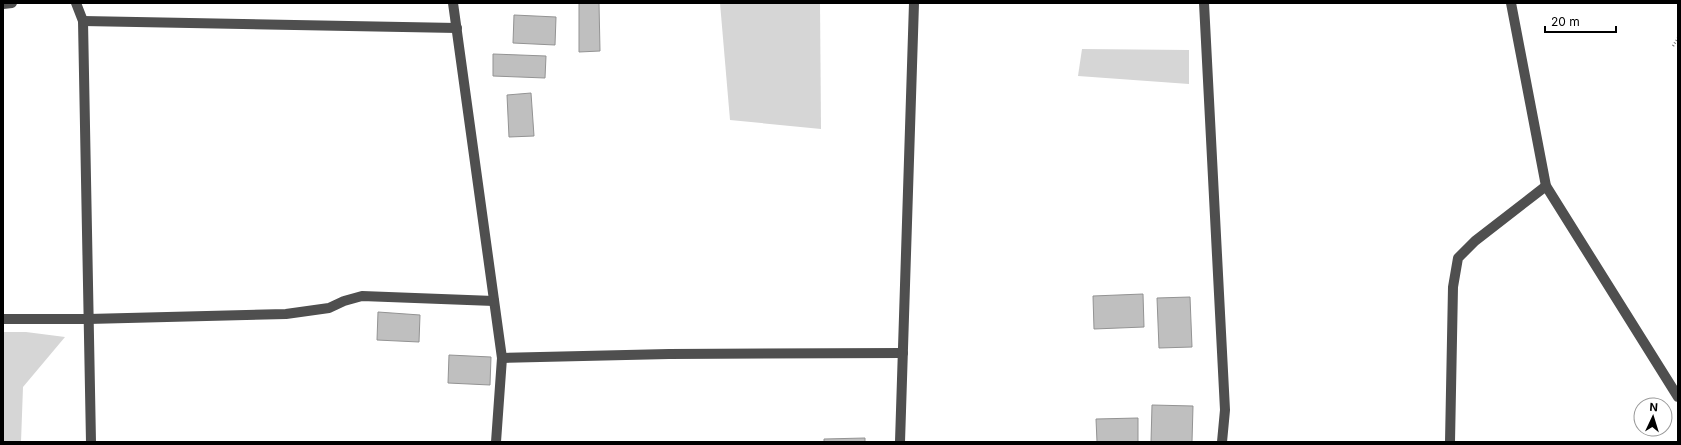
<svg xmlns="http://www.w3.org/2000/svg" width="1681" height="445" font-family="Inter,sans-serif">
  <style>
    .green { fill: #d6d6d6 }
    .building { fill: #bfbfbf; stroke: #939393 }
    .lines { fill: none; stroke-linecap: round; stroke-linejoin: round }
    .path { stroke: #717171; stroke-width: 2.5; stroke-dasharray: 1 2; stroke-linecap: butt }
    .minor { stroke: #4f4f4f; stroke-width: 10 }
  </style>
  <rect width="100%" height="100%" fill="#fff"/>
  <g class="green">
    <path d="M 720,3 L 820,3 L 821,129 L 730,120 Z"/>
    <path d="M 1082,49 L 1189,50 L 1189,84 L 1078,76 Z"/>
    <path d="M 3,332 L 26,332 L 65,337 L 23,387 L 21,442 L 3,442 Z"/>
  </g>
  <g class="building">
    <path d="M 579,3 L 599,3 L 600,51 L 579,52 Z"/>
    <path d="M 514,15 L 556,17 L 555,45 L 513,43 Z"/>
    <path d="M 493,54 L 546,56 L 545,78 L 493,76 Z"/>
    <path d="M 531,93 L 534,136 L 509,137 L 507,95 Z"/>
    <path d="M 1143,294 L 1144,327 L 1094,329 L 1093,296 Z"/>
    <path d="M 1190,297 L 1192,347 L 1159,348 L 1157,298 Z"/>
    <path d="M 378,312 L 420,315 L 419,342 L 377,340 Z"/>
    <path d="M 449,355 L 491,357 L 490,385 L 448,383 Z"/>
    <path d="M 1152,405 L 1193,406 L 1192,442 L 1151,442 Z"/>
    <path d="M 1138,418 L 1138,442 L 1097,442 L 1096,419 Z"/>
    <path d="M 865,438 L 865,442 L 824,442 L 824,439 Z"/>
  </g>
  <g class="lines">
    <path class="path" d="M 1673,46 L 1678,38"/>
    <g class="minor">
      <path d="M 76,3 L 83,21 L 91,442"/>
      <path d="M 453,3 L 502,358 L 496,442"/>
      <path d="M 1204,3 L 1225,410 L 1222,442"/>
      <path d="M 1511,3 L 1546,186 L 1678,397"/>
      <path d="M 3,4 L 12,3"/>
      <path d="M 83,21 L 457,28"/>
      <path d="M 3,319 L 88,319 L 286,314 L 329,308 L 344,301 L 362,296 L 494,301"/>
      <path d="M 502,358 L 669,354 L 903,353"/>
      <path d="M 900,442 L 914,3"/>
      <path d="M 1450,442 L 1453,287 L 1458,258 L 1475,241 L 1546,186"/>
    </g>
  </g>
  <rect width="1681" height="445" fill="none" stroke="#000000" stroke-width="8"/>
  <g transform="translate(1653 417) rotate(4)"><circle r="19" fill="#ffffff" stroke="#999999"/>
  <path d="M0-3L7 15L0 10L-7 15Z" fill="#000000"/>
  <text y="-6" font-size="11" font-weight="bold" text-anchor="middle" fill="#000000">N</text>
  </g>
  <path d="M1545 26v6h71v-6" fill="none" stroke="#000000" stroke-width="2"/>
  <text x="1551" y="26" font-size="12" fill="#000000" stroke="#ffffff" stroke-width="3" paint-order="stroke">20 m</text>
</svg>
